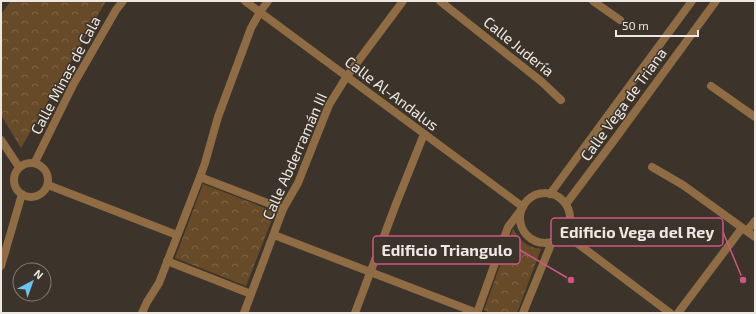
<svg xmlns="http://www.w3.org/2000/svg" width="756" height="314" font-family="'Exo 2',sans-serif">
  <style>
    .park { fill: url(#park-crowns) }
    .lines { fill: none; stroke-linecap: round; stroke-linejoin: round }
    .street { stroke: #8f6c43; stroke-width: 8 }
    .labels { text-anchor: middle; dominant-baseline: central; stroke-width: 3; stroke-linejoin: round; paint-order: stroke }
    .street-label { font-size: 15px; fill: #ede8e3; stroke: #3c342b }
    .leader { fill: none; stroke: #cf5684; stroke-width: 1.5 }
    .callout-dot { fill: #cf5684; stroke: #3c342b; stroke-width: 1.5 }
    .callout { fill: #3c342b; stroke: #cf5684; stroke-width: 1.5 }
    .callout-label { font-size: 16px; text-anchor: middle; font-weight: bold; fill: #ede8e3 }
  </style>
  <defs>
    <pattern id="park-crowns" width="20" height="18" patternUnits="userSpaceOnUse"><rect width="20" height="18" fill="#674b28"/><path d="M2 6a3 3 0 1 1 6 0M12 15a3 3 0 1 1 6 0" fill="none" stroke="#7d6547"/></pattern>
  </defs>
  <rect width="100%" height="100%" fill="#3c342b"/>
  <g class="park">
    <path d="M 11,1 L 106,1 L 21,148 L 1,115 L 1,14 Z"/>
    <path d="M 203,184 L 275,212 L 246,286 L 175,258 Z"/>
    <path d="M 513,229 C 521,241 526,247 541,249 L 517,313 L 491,313 L 484,310 Z"/>
  </g>
  <g class="lines">
    <g class="street">
      <path d="M 245,1 L 523,207"/>
      <path d="M 440,1 L 542,82 L 561,100"/>
      <path d="M 593,1 L 620,20"/>
      <path d="M 711,86 L 755,117"/>
      <path d="M 1,140 L 19,167"/>
      <path d="M 35,162 L 73,85 L 116,10 L 123,1"/>
      <circle cx="31" cy="180" r="17"/>
      <path d="M 652,167 L 683,185 L 755,237"/>
      <path d="M 200,177 L 205,163 L 218,117 L 251,28 L 260,12 L 268,1"/>
      <path d="M 48,185 L 177,235"/>
      <circle cx="545" cy="218" r="25"/>
      <path d="M 550,194 L 692,1"/>
      <path d="M 566,204 L 615,139 L 716,1"/>
      <path d="M 747,231 L 755,221"/>
      <path d="M 565,234 L 670,313"/>
      <path d="M 274,235 L 477,313"/>
      <path d="M 167,261 L 251,294"/>
      <path d="M 1,266 L 22,194"/>
      <path d="M 142,313 L 147,302 L 159,283 L 200,177 L 283,209"/>
      <path d="M 244,313 L 283,209 L 298,183 L 329,105 L 347,76 L 403,1"/>
      <path d="M 355,313 L 396,204 L 424,134"/>
      <path d="M 477,313 L 508,227 L 521,210"/>
      <path d="M 523,313 L 552,242"/>
      <path d="M 678,313 L 742,228"/>
    </g>
  </g>
  <g class="labels">
    <g class="street-label">
      <text transform="translate(519 46) rotate(39)">Calle Judería</text>
      <text transform="translate(65 75) rotate(-62)">Calle Minas de Cala</text>
      <text transform="translate(392 93) rotate(37)">Calle Al-Andalus</text>
      <text transform="translate(623 104) rotate(-54)">Calle Vega de Triana</text>
      <text transform="translate(294 156) rotate(-66)">Calle Abderramán III</text>
    </g>
  </g>
  <path class="leader" d="M743 280L723 232M571 280L520 250"/>
  <g class="callout-dot">
    <circle cx="743" cy="280" r="4"/>
    <circle cx="571" cy="280" r="4"/>
  </g>
  <g class="callout">
    <rect x="551" y="218" width="172" height="28" rx="4"/>
    <rect x="373" y="236" width="147" height="28" rx="4"/>
  </g>
  <g class="callout-label">
    <text x="637" y="238">Edificio Vega del Rey</text>
    <text x="447" y="256">Edificio Triangulo</text>
  </g>
  <rect width="756" height="314" fill="none" stroke="#ede8e3" stroke-width="4"/>
  <g transform="translate(32 282) rotate(41)"><circle r="19" fill="#3c342b" stroke="#837c75"/>
  <path d="M0-3L7 15L0 10L-7 15Z" fill="#6ac3f1"/>
  <text y="-6" font-size="11" font-weight="bold" text-anchor="middle" fill="#ede8e3">N</text>
  </g>
  <path d="M616 30v6h82v-6" fill="none" stroke="#ede8e3" stroke-width="2"/>
  <text x="622" y="30" font-size="12" fill="#ede8e3" stroke="#3c342b" stroke-width="3" paint-order="stroke">50 m</text>
</svg>
